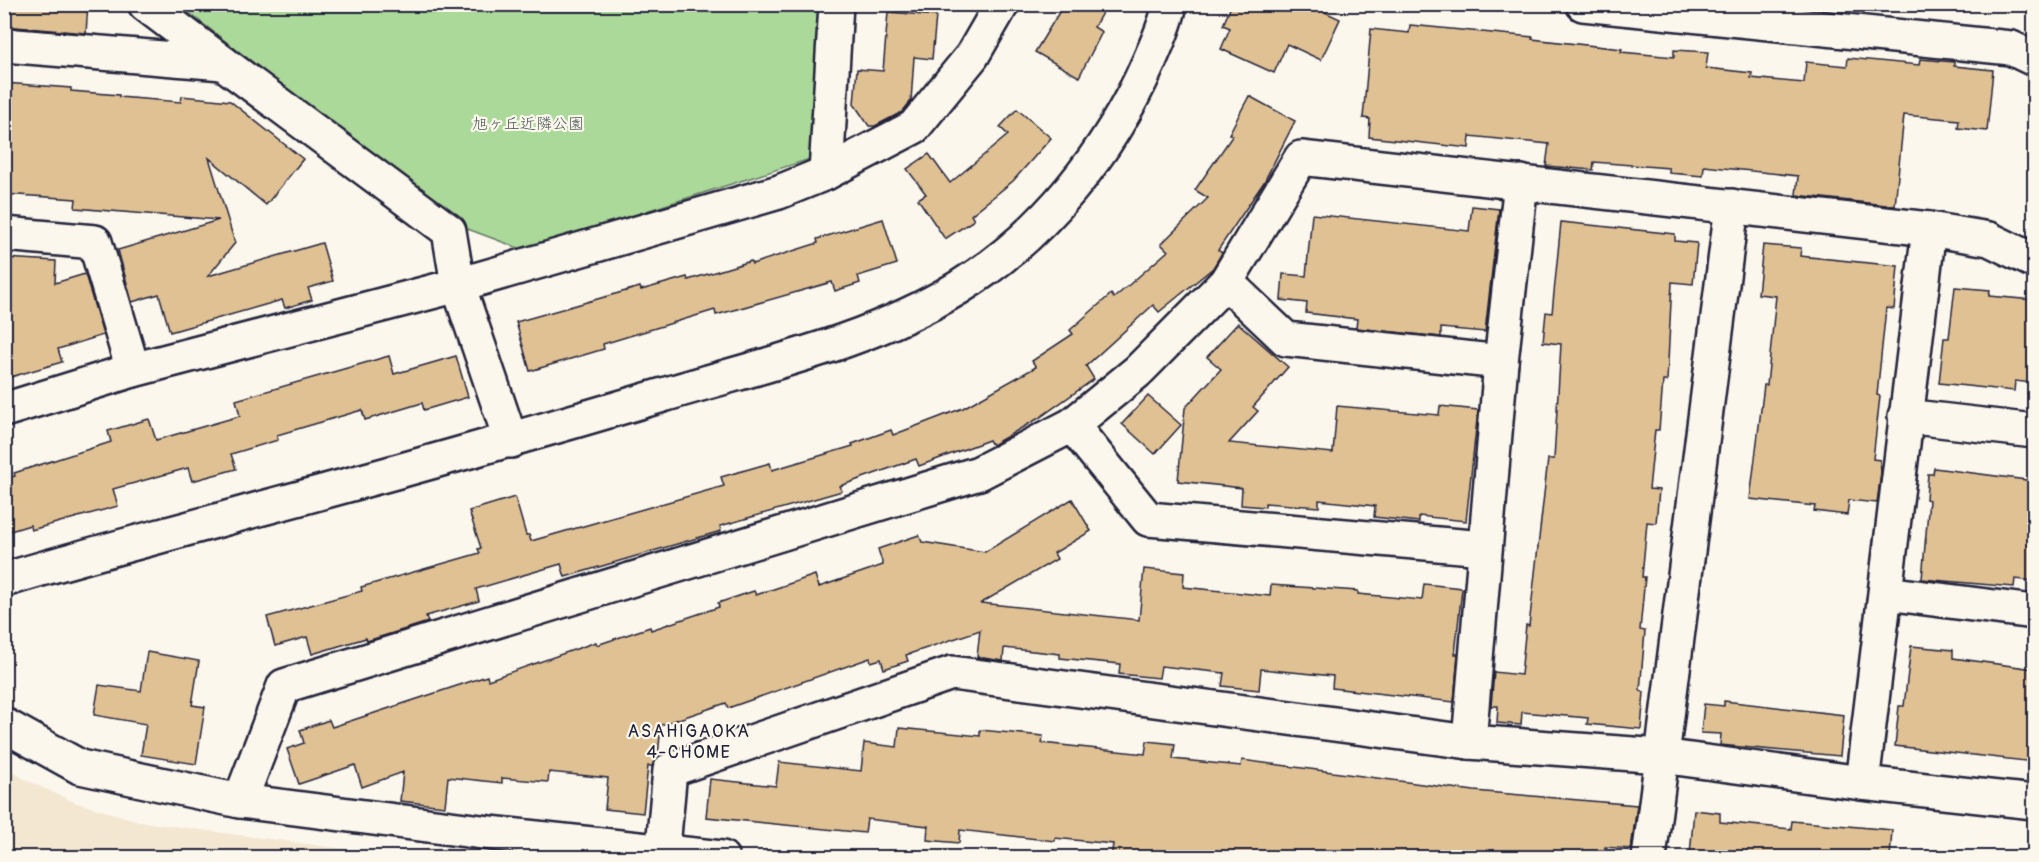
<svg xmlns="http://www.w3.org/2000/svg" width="2039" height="862" font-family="Pangolin,'Klee One',sans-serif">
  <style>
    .built { fill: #f3e7d1 }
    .green { fill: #abd999; stroke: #667e6a; stroke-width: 1.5 }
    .building { fill: #e0c193; stroke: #22223b; stroke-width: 1.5 }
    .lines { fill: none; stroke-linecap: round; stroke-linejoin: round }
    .minor-casing { stroke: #22223b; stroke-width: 38 }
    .minor { stroke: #fbf7ec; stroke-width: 33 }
    .labels { text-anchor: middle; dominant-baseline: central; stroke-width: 4.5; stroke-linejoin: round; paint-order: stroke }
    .park-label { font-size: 16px; fill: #4b5957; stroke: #fbf7ec }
    .neighbourhood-label { font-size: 18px; letter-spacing: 1.5px; fill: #22223b; stroke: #fbf7ec }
  </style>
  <rect width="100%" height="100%" fill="#fbf7ec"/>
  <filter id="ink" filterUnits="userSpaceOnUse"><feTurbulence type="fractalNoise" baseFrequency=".0167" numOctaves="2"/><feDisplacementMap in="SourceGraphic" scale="12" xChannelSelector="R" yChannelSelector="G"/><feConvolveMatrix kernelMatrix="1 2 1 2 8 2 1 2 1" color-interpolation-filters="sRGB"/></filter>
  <g filter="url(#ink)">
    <path class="built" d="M 4,766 L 28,781 L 74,802 L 142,822 L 404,857 L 5,857 Z"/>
    <path class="green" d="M 179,5 L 819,5 L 810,159 L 524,250 L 465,228 Z"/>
    <g class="building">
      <path d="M 4,4 L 88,4 L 86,33 L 4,26 Z"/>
      <path d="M 1064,4 L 1107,4 L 1094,27 L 1102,32 L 1079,77 L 1035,52 Z"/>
      <path d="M 1232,4 L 1308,4 L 1340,19 L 1321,60 L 1287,44 L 1274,73 L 1221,49 L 1230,28 L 1223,25 Z"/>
      <path d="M 888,12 L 936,16 L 932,59 L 914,57 L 911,101 L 902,112 L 875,126 L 869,126 L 854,104 L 857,69 L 883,71 Z"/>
      <path d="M 1410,25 L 1533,37 L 1532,39 L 1622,49 L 1621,52 L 1674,57 L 1674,50 L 1708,52 L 1706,68 L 1752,73 L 1751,78 L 1804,83 L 1806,62 L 1847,66 L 1848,58 L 1919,65 L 1920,59 L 1954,62 L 1954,66 L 1993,70 L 1987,131 L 1958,128 L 1959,120 L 1904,115 L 1895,206 L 1796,195 L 1798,176 L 1704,166 L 1703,176 L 1669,173 L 1669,168 L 1594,162 L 1593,170 L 1546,166 L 1549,144 L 1470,136 L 1469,148 L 1369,137 L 1370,119 L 1363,118 L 1371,29 L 1409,33 Z"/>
      <path d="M 4,83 L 71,88 L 71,91 L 119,95 L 119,97 L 181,102 L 182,96 L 230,101 L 303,159 L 266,205 L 209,158 L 235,243 L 208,276 L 322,243 L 333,281 L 308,288 L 312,300 L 285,308 L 282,300 L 170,332 L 159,294 L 132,302 L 118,250 L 219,220 L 75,208 L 76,199 L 4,194 Z"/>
      <path d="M 1249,96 L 1295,121 L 1264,182 L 1218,250 L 1222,253 L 1213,268 L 1159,312 L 1153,305 L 1086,366 L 1094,379 L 1039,418 L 992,445 L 989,440 L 919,466 L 916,459 L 840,486 L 842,491 L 720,526 L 721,531 L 565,577 L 561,564 L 476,589 L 479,601 L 426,616 L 428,622 L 367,641 L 366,638 L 312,654 L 307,637 L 275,646 L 267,617 L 362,591 L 361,587 L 480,553 L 478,549 L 481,548 L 469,511 L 515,497 L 526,535 L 529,535 L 531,541 L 724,486 L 721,477 L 770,463 L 772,470 L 853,446 L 852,444 L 891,430 L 893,435 L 963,408 L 1036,367 L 1032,361 L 1073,334 L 1070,330 L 1111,294 L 1114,298 L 1168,251 L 1161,244 L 1208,198 L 1195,190 L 1233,135 L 1229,134 Z"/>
      <path d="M 1017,109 L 1051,138 L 1013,181 L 971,215 L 974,220 L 945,239 L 918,199 L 926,194 L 907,169 L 929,154 L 950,183 L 1008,135 L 1000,127 Z"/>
      <path d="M 1472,206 L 1499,209 L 1485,332 L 1441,328 L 1441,337 L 1356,328 L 1357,319 L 1306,313 L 1307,303 L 1281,300 L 1283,274 L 1306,276 L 1312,214 L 1469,231 Z"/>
      <path d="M 883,219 L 897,264 L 858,276 L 860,283 L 835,291 L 832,282 L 716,315 L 715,310 L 603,344 L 604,349 L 530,371 L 516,322 L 640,287 L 641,290 L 687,277 L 688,280 L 751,261 L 752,264 L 818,243 L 817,239 Z"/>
      <path d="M 1561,222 L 1675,234 L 1675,241 L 1697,243 L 1693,284 L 1672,282 L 1667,381 L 1663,381 L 1659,430 L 1655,430 L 1649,489 L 1659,490 L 1656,523 L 1647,522 L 1642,577 L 1645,577 L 1640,630 L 1645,631 L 1640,691 L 1644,692 L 1641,729 L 1587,724 L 1588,718 L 1522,712 L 1521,725 L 1497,723 L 1498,706 L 1491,706 L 1494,672 L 1521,675 L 1526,625 L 1529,626 L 1548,459 L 1554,459 L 1561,344 L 1543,342 L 1546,312 L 1552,313 Z"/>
      <path d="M 1763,245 L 1801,248 L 1800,256 L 1898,266 L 1894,309 L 1886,308 L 1877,395 L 1880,396 L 1873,459 L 1880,460 L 1881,472 L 1877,503 L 1849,500 L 1847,515 L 1814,511 L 1815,506 L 1750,499 L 1764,385 L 1767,385 L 1776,296 L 1758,294 Z"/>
      <path d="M 4,258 L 56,261 L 55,283 L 85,274 L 103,335 L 58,349 L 62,362 L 4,379 Z"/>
      <path d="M 1955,287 L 1990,290 L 1989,296 L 2034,300 L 2033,383 L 2015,381 L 2014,391 L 1939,383 L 1944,338 L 1949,338 Z"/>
      <path d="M 1238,323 L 1288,367 L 1253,407 L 1258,411 L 1229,443 L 1333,453 L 1337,406 L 1439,415 L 1440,406 L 1478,410 L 1466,521 L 1419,516 L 1419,522 L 1374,517 L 1375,506 L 1319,500 L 1319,507 L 1265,503 L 1265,507 L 1241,505 L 1242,488 L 1178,481 L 1185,408 L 1221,369 L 1207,357 Z"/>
      <path d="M 389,356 L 394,374 L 456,356 L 468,397 L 424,410 L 422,403 L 365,420 L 362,410 L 277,435 L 278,440 L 231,454 L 236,469 L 192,481 L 188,468 L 113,489 L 118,506 L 31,530 L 30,525 L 4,533 L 4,479 L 15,476 L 14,473 L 111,442 L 108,431 L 149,419 L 156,440 L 240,416 L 236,400 Z"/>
      <path d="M 1148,396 L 1181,425 L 1155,454 L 1122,424 Z"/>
      <path d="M 1934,468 L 2034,481 L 2034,581 L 2015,579 L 2014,587 L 1922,579 L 1929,500 L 1926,499 L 1928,474 L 1933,474 Z"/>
      <path d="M 1072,499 L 1091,531 L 1054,553 L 1057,559 L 981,603 L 1139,620 L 1144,569 L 1184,573 L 1183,587 L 1270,596 L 1271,585 L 1358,591 L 1358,594 L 1422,600 L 1424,584 L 1462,588 L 1455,654 L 1458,654 L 1454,702 L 1332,688 L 1333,676 L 1261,669 L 1259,690 L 1222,686 L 1224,673 L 1161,666 L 1159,678 L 1119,674 L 1120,664 L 1060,658 L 1060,654 L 1004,648 L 1003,661 L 977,657 L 980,630 L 906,655 L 908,661 L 884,669 L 881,659 L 871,662 L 870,658 L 728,708 L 726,703 L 661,725 L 658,757 L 652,766 L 648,766 L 643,813 L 605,809 L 608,778 L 549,772 L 548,782 L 502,778 L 502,783 L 448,777 L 445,806 L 400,801 L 403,772 L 362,787 L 355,765 L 299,784 L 287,749 L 304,743 L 300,730 L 329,720 L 332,727 L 487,676 L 488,680 L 596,642 L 597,645 L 650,627 L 651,630 L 719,607 L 718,603 L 754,591 L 756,595 L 815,575 L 819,587 L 883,565 L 878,549 L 919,535 L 922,542 L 985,552 Z"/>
      <path d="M 1911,646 L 1953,650 L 1953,658 L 2034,669 L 2034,762 L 1895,746 L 1899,706 L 1904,706 Z"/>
      <path d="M 147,652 L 199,661 L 192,705 L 205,707 L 196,764 L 141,755 L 146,724 L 94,715 L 99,685 L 141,691 Z"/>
      <path d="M 1724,701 L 1844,715 L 1840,756 L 1720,745 L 1721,734 L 1701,733 L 1704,704 L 1724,706 Z"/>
      <path d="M 899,728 L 980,736 L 980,730 L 1043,736 L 1042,743 L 1145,754 L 1147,741 L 1175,744 L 1173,759 L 1241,766 L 1242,760 L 1474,791 L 1637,805 L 1631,849 L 1605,847 L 1604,858 L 1111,858 L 1113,844 L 1055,838 L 1055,841 L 960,830 L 959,843 L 927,840 L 928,826 L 867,819 L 865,833 L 706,817 L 710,779 L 776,786 L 779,762 L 861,771 L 864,743 L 897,747 Z"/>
      <path d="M 1694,810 L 1720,813 L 1720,822 L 1791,829 L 1792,821 L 1892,830 L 1890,858 L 1724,858 L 1690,855 Z"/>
    </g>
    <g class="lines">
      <defs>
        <g id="minor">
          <path d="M 145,4 L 223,63"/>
          <path d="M 1583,4 L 2011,48 L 2034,59"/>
          <path d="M 4,45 L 223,63 L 449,231 L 458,285 L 511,441"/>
          <path d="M 826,173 L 836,4"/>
          <path d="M 4,234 L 95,242 L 133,370"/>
          <path d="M 1226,282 L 1286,339 L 1501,362"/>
          <path d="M 4,410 L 133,370 L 458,285 L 779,192 L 826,173 L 914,127 L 972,56 L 1002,4"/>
          <path d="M 1905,416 L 2034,431"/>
          <path d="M 1072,425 L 1148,519 L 1484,548"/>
          <path d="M 4,580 C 85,555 167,535 248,512 C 387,475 525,436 663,395 C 762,365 868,343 958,288 C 1043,236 1109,153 1149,62 C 1157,43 1166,25 1170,4"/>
          <path d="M 1886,593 L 2034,612"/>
          <path d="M 4,725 L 80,767 L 240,801 L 482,832 L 722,858"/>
          <path d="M 1469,742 L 1501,362 L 1521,182"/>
          <path d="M 1862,783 L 1929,229"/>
          <path d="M 240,801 L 284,686 L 979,473 L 1072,425 L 1138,371 L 1226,282 L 1301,158 L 1929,229 L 1989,239 L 2034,261"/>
          <path d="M 662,858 L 670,770 L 952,673 L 1469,742 L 1661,756 L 1862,783 L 2034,802"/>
          <path d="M 1649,858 L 1732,206"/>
        </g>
      </defs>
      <use href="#minor" class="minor-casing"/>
      <use href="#minor" class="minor"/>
    </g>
  </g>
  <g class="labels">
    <g class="park-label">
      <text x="528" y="124">旭ヶ丘近隣公園</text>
    </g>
    <g class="neighbourhood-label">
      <text x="689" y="731">ASAHIGAOKA<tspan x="689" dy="21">4-CHOME</tspan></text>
    </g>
  </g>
  <rect width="2039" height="862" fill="none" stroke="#fbf7ec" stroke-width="24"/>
  <rect x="12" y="12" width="2015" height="838" fill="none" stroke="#22223b" stroke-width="2" filter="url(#ink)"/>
</svg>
